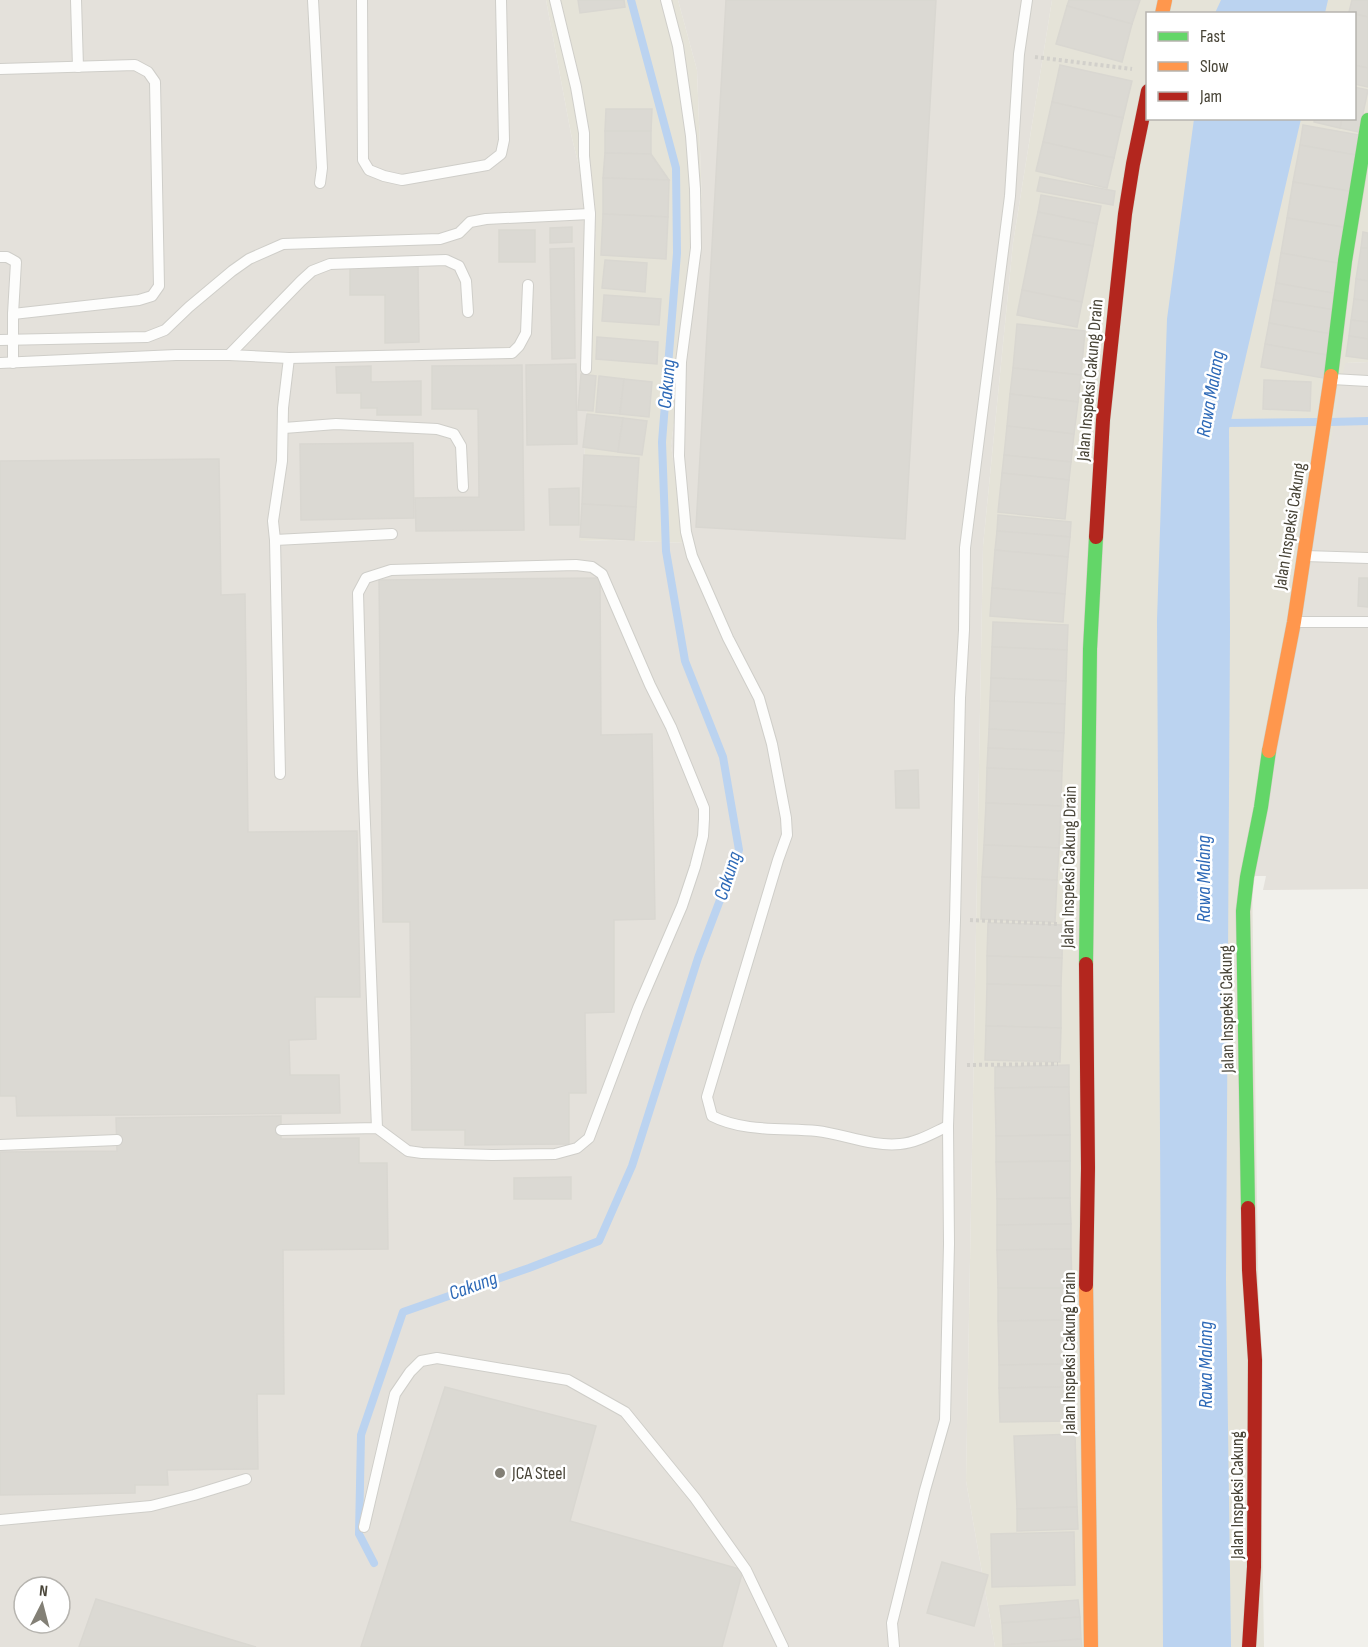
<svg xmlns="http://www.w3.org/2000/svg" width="1368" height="1647" font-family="'Sofia Sans Condensed',sans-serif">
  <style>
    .residential { fill: #e5e3d8; fill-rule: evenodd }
    .industrial { fill: #e4e1db; fill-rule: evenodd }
    .water { fill: #bbd3f0 }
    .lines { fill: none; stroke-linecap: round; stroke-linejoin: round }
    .stream { stroke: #bbd3f0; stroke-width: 8 }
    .building { fill: #dbd9d3; stroke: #d9d7d1; stroke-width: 1.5 }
    .lane-casing { stroke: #cfcec9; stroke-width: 12 }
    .fast-casing { stroke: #d1cfc2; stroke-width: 15 }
    .slow-casing { stroke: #d1cfc2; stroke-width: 15 }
    .jam-casing { stroke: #d1cfc2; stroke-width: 15 }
    .path { stroke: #d2d0cb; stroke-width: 4; stroke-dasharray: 3 3; stroke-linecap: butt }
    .lane { stroke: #fdfdfc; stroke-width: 10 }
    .fast { stroke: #63d668; stroke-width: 14 }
    .slow { stroke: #ff974d; stroke-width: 14 }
    .jam { stroke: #b3261e; stroke-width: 14 }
    .poi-dot { fill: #838076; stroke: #fff; stroke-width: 2 }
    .labels { text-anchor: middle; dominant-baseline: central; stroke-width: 5; stroke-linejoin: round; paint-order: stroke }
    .street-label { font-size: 18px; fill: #484437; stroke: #fff }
    .poi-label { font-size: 18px; fill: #484437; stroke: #fff; text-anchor: start }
    .water-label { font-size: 20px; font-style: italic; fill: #2d69b7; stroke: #fff }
  </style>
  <rect width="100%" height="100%" fill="#f1f0eb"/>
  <g class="residential">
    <path d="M 546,0 L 678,0 L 697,70 L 702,202 L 671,446 L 686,543 L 613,540 L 580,541 L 596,235 L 571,134 Z"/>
    <path d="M 1052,0 L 1368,0 L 1368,362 L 1346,363 L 1252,876 L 1264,1647 L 995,1647 L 966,1481 L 983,546 L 1013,243 ZM 1148,14 L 1354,14 L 1354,118 L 1148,118 Z"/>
  </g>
  <g class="industrial">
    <path d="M 0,0 L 546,0 L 571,134 L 596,235 L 580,541 L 613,540 L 685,543 L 671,446 L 702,202 L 697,70 L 678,0 L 1052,0 L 1013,243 L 983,546 L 966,1481 L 995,1647 L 0,1647 ZM 24,1587 L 60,1587 L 60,1623 L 24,1623 Z"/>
    <path d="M 1368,362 L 1368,889 L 1263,890 L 1266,876 L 1252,876 L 1345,363 Z"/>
  </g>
  <g class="water">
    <path d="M 1221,0 L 1328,0 L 1325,13 L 1215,13 Z"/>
    <path d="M 1194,119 L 1301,119 L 1229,429 L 1230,630 L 1226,1280 L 1231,1647 L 1163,1647 L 1157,620 L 1167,319 Z"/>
  </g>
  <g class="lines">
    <g class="stream">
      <path d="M 1331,422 L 1368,421"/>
      <path d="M 1223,423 L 1319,422"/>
      <path d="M 374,1563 L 359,1534 L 361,1435 L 403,1312 L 529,1268 L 599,1241 L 632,1166 L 698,958 L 739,850 L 723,757 L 685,661 L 666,551 L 662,442 L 677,253 L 676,168 L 631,0"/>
    </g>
  </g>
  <g class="building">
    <path d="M 578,0 L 624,0 L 625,7 L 580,13 Z"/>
    <path d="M 726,0 L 936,0 L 905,539 L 696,527 Z"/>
    <path d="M 1069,0 L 1140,0 L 1132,24 L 1067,6 Z"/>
    <path d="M 1352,0 L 1368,0 L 1368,17 L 1349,12 Z"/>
    <path d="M 1067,6 L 1132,24 L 1122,62 L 1056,44 Z"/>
    <path d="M 1354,14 L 1368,17 L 1368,68 L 1354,65 Z"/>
    <path d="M 1060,65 L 1132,81 L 1123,118 L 1052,102 Z"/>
    <path d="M 1354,65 L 1368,68 L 1368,87 L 1354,84 Z"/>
    <path d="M 1354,87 L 1368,90 L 1359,132 L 1340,128 L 1342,118 L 1354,118 Z"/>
    <path d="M 1052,102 L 1123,118 L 1114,158 L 1043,142 Z"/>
    <path d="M 606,109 L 652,109 L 651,131 L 605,131 Z"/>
    <path d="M 1315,118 L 1342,118 L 1340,128 L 1314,122 Z"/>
    <path d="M 1303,125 L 1365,136 L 1361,156 L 1300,145 Z"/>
    <path d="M 605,131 L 651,131 L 651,154 L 605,153 Z"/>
    <path d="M 1043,142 L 1114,158 L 1107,188 L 1036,171 Z"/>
    <path d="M 1300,145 L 1361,156 L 1355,192 L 1293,182 Z"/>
    <path d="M 605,153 L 651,154 L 669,180 L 603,178 Z"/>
    <path d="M 1040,177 L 1115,191 L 1113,205 L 1037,191 Z"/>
    <path d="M 603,178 L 669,180 L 668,217 L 603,214 Z"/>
    <path d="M 1293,182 L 1355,192 L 1349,228 L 1287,218 Z"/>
    <path d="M 1041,195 L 1101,206 L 1097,224 L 1038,212 Z"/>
    <path d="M 1038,212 L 1097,224 L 1093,246 L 1033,235 Z"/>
    <path d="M 603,214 L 668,217 L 666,259 L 601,255 Z"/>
    <path d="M 1287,218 L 1349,228 L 1343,264 L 1281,253 Z"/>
    <path d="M 572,227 L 572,242 L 550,243 L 550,228 Z"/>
    <rect x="499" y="230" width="36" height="32"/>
    <path d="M 1363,232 L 1368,233 L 1368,248 L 1361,248 Z"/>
    <path d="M 1033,235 L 1093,246 L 1082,302 L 1022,290 Z"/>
    <path d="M 574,248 L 575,358 L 552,359 L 550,249 Z"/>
    <path d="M 1361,248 L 1368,248 L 1368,281 L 1356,279 Z"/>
    <path d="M 1281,253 L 1343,264 L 1338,294 L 1276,283 Z"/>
    <path d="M 605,260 L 647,263 L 645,292 L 602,288 Z"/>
    <path d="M 350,266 L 418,266 L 419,342 L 385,343 L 385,295 L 350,295 Z"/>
    <path d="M 1356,279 L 1368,281 L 1368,301 L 1354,299 Z"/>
    <path d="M 1276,283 L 1338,294 L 1335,310 L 1273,300 Z"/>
    <path d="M 1022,290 L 1082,302 L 1077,327 L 1017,315 Z"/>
    <path d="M 604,295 L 661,299 L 659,325 L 602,321 Z"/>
    <path d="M 1354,299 L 1368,301 L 1368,322 L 1351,320 Z"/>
    <path d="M 1273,300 L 1335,310 L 1331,334 L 1269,323 Z"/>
    <path d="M 1351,320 L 1368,322 L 1368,339 L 1349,336 Z"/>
    <path d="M 1269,323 L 1331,334 L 1327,355 L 1265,344 Z"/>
    <path d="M 1017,324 L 1085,331 L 1081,375 L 1013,368 Z"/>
    <path d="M 1349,336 L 1368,339 L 1368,359 L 1346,356 Z"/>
    <path d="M 597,337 L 658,342 L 657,364 L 596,359 Z"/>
    <path d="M 1265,344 L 1327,355 L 1323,378 L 1261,367 Z"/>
    <path d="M 576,364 L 577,444 L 527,445 L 526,365 Z"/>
    <path d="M 522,365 L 524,530 L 416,531 L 415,498 L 479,497 L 478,409 L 432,409 L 432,366 Z"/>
    <path d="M 371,366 L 371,382 L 421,381 L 421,415 L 377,415 L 377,408 L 361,408 L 361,393 L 337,393 L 336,367 Z"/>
    <path d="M 1013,368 L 1081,375 L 1078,402 L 1010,394 Z"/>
    <path d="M 581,374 L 596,376 L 593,411 L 578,410 Z"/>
    <path d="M 599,376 L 624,379 L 620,414 L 596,412 Z"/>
    <path d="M 624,379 L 652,382 L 649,417 L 620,414 Z"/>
    <path d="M 1264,380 L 1311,382 L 1310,411 L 1263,409 Z"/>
    <path d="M 1010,394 L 1078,402 L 1074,434 L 1007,426 Z"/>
    <path d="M 587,414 L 623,418 L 618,452 L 583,447 Z"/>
    <path d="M 623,418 L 647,421 L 642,455 L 618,452 Z"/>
    <path d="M 1007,426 L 1074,434 L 1071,462 L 1004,455 Z"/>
    <path d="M 413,443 L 414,518 L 301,520 L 300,444 Z"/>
    <path d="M 584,455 L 639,458 L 636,507 L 582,504 Z"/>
    <path d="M 1004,455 L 1071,462 L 1069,480 L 1002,473 Z"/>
    <path d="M 219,459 L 221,595 L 245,594 L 248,832 L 357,831 L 360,997 L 315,997 L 316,1039 L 289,1040 L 290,1075 L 339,1075 L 340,1113 L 17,1116 L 16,1096 L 0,1096 L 0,461 Z"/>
    <path d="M 1002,473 L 1069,480 L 1065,519 L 998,512 Z"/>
    <path d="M 579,488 L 579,525 L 550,525 L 549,489 Z"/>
    <path d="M 582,504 L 636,507 L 634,540 L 580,537 Z"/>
    <path d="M 998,515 L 1071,522 L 1070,537 L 997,531 Z"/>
    <path d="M 997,531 L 1070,537 L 1068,557 L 995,550 Z"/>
    <path d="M 995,550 L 1068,557 L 1065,594 L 992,588 Z"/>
    <path d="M 600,578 L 601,735 L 652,734 L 655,919 L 614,920 L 614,1012 L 585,1013 L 586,1093 L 569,1093 L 569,1144 L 465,1145 L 465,1130 L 412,1130 L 410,922 L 383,922 L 379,580 Z"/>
    <path d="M 1359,578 L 1368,578 L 1368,607 L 1358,606 Z"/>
    <path d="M 992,588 L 1065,594 L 1063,622 L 990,616 Z"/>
    <path d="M 993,622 L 1068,625 L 1067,650 L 992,647 Z"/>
    <path d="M 992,647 L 1067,650 L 1066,681 L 991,678 Z"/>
    <path d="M 991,678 L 1066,681 L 1065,704 L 990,701 Z"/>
    <path d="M 990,701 L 1065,704 L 1064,733 L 989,729 Z"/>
    <path d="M 989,729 L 1064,733 L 1063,751 L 988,748 Z"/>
    <path d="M 988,748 L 1063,751 L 1062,771 L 987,768 Z"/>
    <path d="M 987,768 L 1062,771 L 1061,806 L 986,803 Z"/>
    <path d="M 918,770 L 919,808 L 896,808 L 895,771 Z"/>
    <path d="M 986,803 L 1061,806 L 1059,848 L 984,845 Z"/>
    <path d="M 984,845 L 1059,848 L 1057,880 L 982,877 Z"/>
    <path d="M 982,877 L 1057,880 L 1055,922 L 981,919 Z"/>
    <path d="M 988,923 L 1063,925 L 1062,958 L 987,956 Z"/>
    <path d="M 987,956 L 1062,958 L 1061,986 L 987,984 Z"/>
    <path d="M 987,984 L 1061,986 L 1061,1028 L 986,1026 Z"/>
    <path d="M 986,1026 L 1061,1028 L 1060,1062 L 985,1060 Z"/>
    <path d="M 1069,1065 L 1069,1087 L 995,1088 L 995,1067 Z"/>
    <path d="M 1069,1087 L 1070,1135 L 996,1136 L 995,1088 Z"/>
    <path d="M 281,1116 L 281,1139 L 359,1138 L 359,1163 L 387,1163 L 388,1249 L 283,1250 L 284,1394 L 257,1394 L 258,1469 L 167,1470 L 168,1485 L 135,1485 L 135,1493 L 0,1495 L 0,1152 L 117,1151 L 116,1118 Z"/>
    <path d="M 1070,1135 L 1070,1161 L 996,1162 L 996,1136 Z"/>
    <path d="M 1070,1161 L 1070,1198 L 997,1199 L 996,1162 Z"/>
    <path d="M 571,1177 L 571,1199 L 514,1199 L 514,1178 Z"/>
    <path d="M 1070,1198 L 1071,1224 L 997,1225 L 997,1199 Z"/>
    <path d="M 1071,1224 L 1071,1249 L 997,1250 L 997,1225 Z"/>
    <path d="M 1071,1249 L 1072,1288 L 998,1288 L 997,1250 Z"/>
    <path d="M 998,1288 L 1072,1288 L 1072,1320 L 998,1321 Z"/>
    <path d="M 1072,1320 L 1073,1364 L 999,1365 L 998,1321 Z"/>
    <path d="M 1073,1364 L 1073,1387 L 999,1388 L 999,1365 Z"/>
    <path d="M 445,1387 L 596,1426 L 570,1521 L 743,1570 L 722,1647 L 361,1647 Z"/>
    <path d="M 1073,1387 L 1073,1421 L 1000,1422 L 999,1388 Z"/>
    <path d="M 1075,1434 L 1077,1507 L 1017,1509 L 1014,1436 Z"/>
    <path d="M 1077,1507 L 1078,1529 L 1017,1531 L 1017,1509 Z"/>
    <path d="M 1074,1532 L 1075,1585 L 992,1587 L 991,1534 Z"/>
    <path d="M 942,1562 L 988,1575 L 974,1626 L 927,1613 Z"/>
    <path d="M 96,1599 L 256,1647 L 79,1647 Z"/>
    <path d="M 1078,1600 L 1080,1617 L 1002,1623 L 1000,1606 Z"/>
    <path d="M 1080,1617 L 1081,1639 L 1003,1645 L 1002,1623 Z"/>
    <path d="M 1081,1639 L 1082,1647 L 1003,1647 L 1003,1645 Z"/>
  </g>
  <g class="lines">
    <defs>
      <g id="lane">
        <path d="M 76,0 L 78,67"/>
        <path d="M 313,0 L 322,168 L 320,183"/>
        <path d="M 362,0 L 363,160 L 369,170 L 384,176 L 402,180 L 487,165 L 501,154 L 504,140 L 501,0"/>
        <path d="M 555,0 L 576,87 L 584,133 L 584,156 L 590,214 L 586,369"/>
        <path d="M 666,0 L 678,46 L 691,136 L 695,189 L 696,248 L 681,362 L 679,456 L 686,532 L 692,556 L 728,638 L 759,698 L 772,744 L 786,818 L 787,835 L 778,860 L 707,1097 L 712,1116 C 743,1132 782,1128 817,1131 C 843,1134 873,1147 900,1144 C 916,1143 933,1133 948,1126"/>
        <path d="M 0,69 L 135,65 L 148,72 L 155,82 L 159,286 L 152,296 L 139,300 L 13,314"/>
        <path d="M 0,257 L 7,257 L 16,262 L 13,314 L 13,363"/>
        <path d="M 0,340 L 147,337 L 165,330 L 189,307 L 232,271 L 249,259 L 283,244 L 440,239 L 459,233 L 470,222 L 486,219 L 590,214"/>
        <path d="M 229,355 L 289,358 L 512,353 L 519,346 L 526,333 L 528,285"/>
        <path d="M 0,363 L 176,355 L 229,355 L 301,281 L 312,271 L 330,264 L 446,260 L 459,266 L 466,281 L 468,312"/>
        <path d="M 1332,379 L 1368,381"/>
        <path d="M 284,428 L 336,424 L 437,429 L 454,434 L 461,446 L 463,487"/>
        <path d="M 275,540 L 392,534"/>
        <path d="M 1305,556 L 1368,558"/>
        <path d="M 1297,622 L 1368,622"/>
        <path d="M 280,774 L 275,540 L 273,521 L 282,461 L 283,408 L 289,358"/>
        <path d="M 281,1130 L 377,1128 L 363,773 L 358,593 L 366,578 L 391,570 L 576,565 L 592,567 L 602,574 L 650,685 L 671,727 L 704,808 L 704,819 L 703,836 L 695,867 L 682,906 L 638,1008 L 589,1138 L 577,1148 L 555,1154 L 492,1155 L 422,1153 L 408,1151 L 377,1128"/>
        <path d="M 0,1145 L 117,1140"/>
        <path d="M 0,1520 L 151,1506 L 194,1495 L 246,1479"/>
        <path d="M 364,1527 L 395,1394 L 410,1372 L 421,1361 L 437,1358 L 568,1380 L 625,1412 L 695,1498 L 746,1570 L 783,1647"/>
        <path d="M 894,1647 L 892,1623 L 925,1490 L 945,1420 L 949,1244 L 948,1126 L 955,920 L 960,698 L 964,630 L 965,548 L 1010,196 L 1019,54 L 1027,0"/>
      </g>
      <g id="fast">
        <path d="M 1331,376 L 1345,261 L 1368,120"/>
        <path d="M 1086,964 L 1090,649 L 1096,537"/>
        <path d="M 1248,1208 L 1243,911 L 1247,877 L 1261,807 L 1269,751"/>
      </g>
      <g id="slow">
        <path d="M 1162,14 L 1165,0"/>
        <path d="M 1269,751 L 1294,622 L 1331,376"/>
        <path d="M 1086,1285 L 1091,1647"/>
      </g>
      <g id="jam">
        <path d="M 1096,537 L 1103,420 L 1125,214 L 1133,164 L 1148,91"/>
        <path d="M 1086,964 L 1088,1168 L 1086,1285"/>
        <path d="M 1248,1208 L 1249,1270 L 1255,1360 L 1254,1567 L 1249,1647"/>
      </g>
    </defs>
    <use href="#lane" class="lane-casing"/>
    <use href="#fast" class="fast-casing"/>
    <use href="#slow" class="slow-casing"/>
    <use href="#jam" class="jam-casing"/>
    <g class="path">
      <path d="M 1035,57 L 1132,69"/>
      <path d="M 970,920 L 1059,924"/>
      <path d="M 967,1065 L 1058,1064"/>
    </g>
    <use href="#lane" class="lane"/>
    <use href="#fast" class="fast"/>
    <use href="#slow" class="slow"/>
    <use href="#jam" class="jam"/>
  </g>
  <circle class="poi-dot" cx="500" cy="1473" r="6"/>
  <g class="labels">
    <g class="street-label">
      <text transform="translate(1090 380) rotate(-85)">Jalan Inspeksi Cakung Drain</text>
      <text transform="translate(1290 526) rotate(-81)">Jalan Inspeksi Cakung</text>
      <text transform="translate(1069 867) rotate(-89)">Jalan Inspeksi Cakung Drain</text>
      <text transform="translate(1227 1009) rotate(-91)">Jalan Inspeksi Cakung</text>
      <text transform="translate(1069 1353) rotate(-90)">Jalan Inspeksi Cakung Drain</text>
      <text transform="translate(1237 1495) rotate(-90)">Jalan Inspeksi Cakung</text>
    </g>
    <g class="poi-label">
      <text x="512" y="1473">JCA Steel</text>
    </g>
    <g class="water-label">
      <text transform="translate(667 384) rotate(-85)">Cakung</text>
      <text transform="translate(1211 394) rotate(-80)">Rawa Malang</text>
      <text transform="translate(728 876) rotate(-72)">Cakung</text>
      <text transform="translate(1204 879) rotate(-90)">Rawa Malang</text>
      <text transform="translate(473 1286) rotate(-20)">Cakung</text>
      <text transform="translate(1206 1365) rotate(-90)">Rawa Malang</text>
    </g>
  </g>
  <rect x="1146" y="12" width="210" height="108" fill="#ffffff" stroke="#b6b4af" stroke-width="1.5"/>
  <rect x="1158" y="32" width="30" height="9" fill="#63d668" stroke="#b6b4af" stroke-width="1.5"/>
  <text x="1200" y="42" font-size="18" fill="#484437">Fast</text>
  <rect x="1158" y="62" width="30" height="9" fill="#ff974d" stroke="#b6b4af" stroke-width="1.5"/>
  <text x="1200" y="72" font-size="18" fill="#484437">Slow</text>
  <rect x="1158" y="92" width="30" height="9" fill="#b3261e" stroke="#b6b4af" stroke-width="1.5"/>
  <text x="1200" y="102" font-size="18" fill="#484437">Jam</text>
  <g transform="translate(42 1605) rotate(6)"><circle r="28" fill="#ffffff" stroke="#b6b4af" stroke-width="1.5"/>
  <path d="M0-4.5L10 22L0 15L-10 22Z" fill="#838076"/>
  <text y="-9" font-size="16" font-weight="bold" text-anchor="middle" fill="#484437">N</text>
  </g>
</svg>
